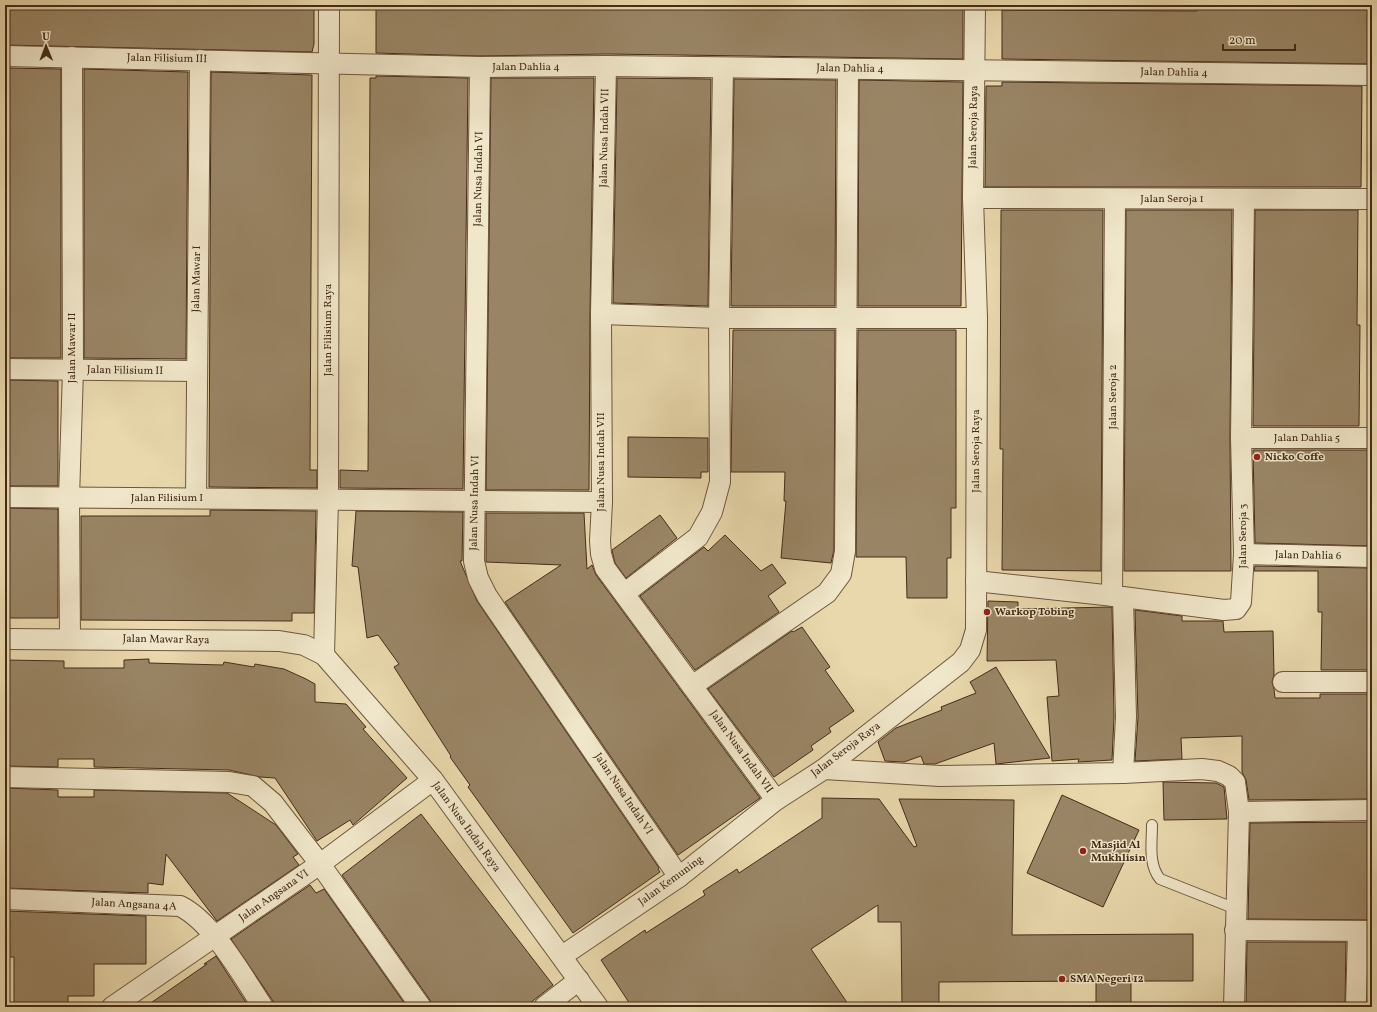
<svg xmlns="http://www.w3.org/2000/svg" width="1377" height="1012" font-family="Vollkorn,serif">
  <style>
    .building { fill: #998565; stroke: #442c18 }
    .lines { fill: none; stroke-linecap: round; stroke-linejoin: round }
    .lane-casing { stroke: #6d573d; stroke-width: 12 }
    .street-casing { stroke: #6d573d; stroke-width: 22 }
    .lane { stroke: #f0e6c9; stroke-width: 10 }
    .street { stroke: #f0e6c9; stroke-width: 20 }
    .poi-dot { fill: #8f2418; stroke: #f0e6c9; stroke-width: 1.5 }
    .labels { text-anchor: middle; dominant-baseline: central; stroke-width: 3; stroke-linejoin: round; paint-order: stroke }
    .street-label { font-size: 11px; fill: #442c18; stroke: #f0e6c9 }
    .poi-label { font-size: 11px; font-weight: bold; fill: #442c18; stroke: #f0e6c9; text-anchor: start }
  </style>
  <rect width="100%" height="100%" fill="#e8d8ac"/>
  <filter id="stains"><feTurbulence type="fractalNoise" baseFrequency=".005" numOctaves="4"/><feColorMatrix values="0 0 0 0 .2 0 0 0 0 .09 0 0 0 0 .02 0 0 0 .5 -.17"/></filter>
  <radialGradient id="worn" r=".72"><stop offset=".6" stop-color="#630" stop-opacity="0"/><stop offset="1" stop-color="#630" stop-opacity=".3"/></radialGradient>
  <g class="building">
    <path d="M 5,5 L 314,5 L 314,44 L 312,52 L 5,45 Z"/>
    <path d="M 1197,5 L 1372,5 L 1372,64 L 1002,59 L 1002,10 L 1197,11 Z"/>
    <path d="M 376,6 L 963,8 L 963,59 L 606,54 L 480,56 L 376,53 Z"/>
    <path d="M 5,68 L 61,69 L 61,358 L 5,358 Z"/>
    <path d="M 84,69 L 188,72 L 186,359 L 84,358 Z"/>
    <path d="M 211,72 L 312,75 L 310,470 L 317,470 L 317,488 L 209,487 Z"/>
    <path d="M 376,76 L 468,78 L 463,489 L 340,488 L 340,470 L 368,471 L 370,78 L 376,78 Z"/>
    <path d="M 491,78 L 594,78 L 590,314 L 589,490 L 486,490 Z"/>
    <path d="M 617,78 L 711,79 L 708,306 L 613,303 Z"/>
    <path d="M 734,79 L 836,80 L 835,306 L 731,306 Z"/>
    <path d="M 859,80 L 963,82 L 961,306 L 858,306 Z"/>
    <path d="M 1002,82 L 1362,86 L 1361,187 L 985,187 L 986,86 L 1002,86 Z"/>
    <path d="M 1001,210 L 1103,210 L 1101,571 L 1002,570 L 1003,449 L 1000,449 Z"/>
    <path d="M 1126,210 L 1232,210 L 1230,438 L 1231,571 L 1124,571 Z"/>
    <path d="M 1255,210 L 1358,210 L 1357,325 L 1360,325 L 1359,426 L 1253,426 Z"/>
    <path d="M 733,330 L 835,330 L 834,550 L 831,563 L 781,558 L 786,501 L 784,501 L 785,472 L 731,472 Z"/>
    <path d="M 858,330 L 956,330 L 956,508 L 951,508 L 951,558 L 947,558 L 947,598 L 907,598 L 906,557 L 856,557 Z"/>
    <path d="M 5,380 L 58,381 L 58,486 L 5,486 Z"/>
    <path d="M 628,437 L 708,438 L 708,472 L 701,472 L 701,478 L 628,477 Z"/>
    <path d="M 1253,450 L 1372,450 L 1372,546 L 1255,543 Z"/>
    <path d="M 5,508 L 58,509 L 58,618 L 5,618 Z"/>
    <path d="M 210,510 L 316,511 L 314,613 L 292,613 L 292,621 L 81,620 L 81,516 L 210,516 Z"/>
    <path d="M 356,511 L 463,512 L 462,561 L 460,561 L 477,601 L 659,868 L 658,869 L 660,872 L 573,933 L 468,787 L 470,785 L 450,757 L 451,756 L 394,667 L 399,664 L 378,635 L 367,638 L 358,567 L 352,566 Z"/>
    <path d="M 486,513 L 584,513 L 587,569 L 592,565 L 596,575 L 760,798 L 678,855 L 505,602 L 561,565 L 486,562 Z"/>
    <path d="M 660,515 L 677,538 L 626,578 L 615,563 L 612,550 Z"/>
    <path d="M 725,535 L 761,571 L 772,564 L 786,583 L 768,596 L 779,612 L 695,670 L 640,596 L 704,547 L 708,551 Z"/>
    <path d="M 1255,566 L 1372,568 L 1372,670 L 1321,670 L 1322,612 L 1318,612 L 1318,571 L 1254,571 Z"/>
    <path d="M 988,601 L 1018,602 L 1018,609 L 1112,607 L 1114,717 L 1112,760 L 1078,762 L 1079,759 L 1052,761 L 1047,697 L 1059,696 L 1056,660 L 987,661 Z"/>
    <path d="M 1135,610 L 1182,616 L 1182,621 L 1223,621 L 1224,632 L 1273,631 L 1274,675 L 1272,682 L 1274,689 L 1275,698 L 1320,698 L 1320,694 L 1372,694 L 1372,799 L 1249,800 L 1246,780 L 1242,772 L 1242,736 L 1181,738 L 1182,759 L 1135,761 L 1138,717 Z"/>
    <path d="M 802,627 L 830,667 L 825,670 L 854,711 L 829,728 L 831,732 L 811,746 L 813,750 L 774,777 L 708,689 L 792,631 L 793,632 Z"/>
    <path d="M 149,659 L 149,663 L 223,665 L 224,662 L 254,667 L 255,664 L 284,669 L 306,679 L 315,684 L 315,702 L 346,704 L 366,727 L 363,729 L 407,778 L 353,825 L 350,820 L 317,841 L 275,778 L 260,777 L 229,770 L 94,767 L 94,759 L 58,759 L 58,767 L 5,766 L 5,660 L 64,661 L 64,668 L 124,668 L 124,660 Z"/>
    <path d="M 996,667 L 1050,758 L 996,764 L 994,743 L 935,764 L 924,764 L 921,756 L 904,762 L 885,761 L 878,742 L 896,728 L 942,710 L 941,707 L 976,693 L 970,682 Z"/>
    <path d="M 1163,782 L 1216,783 L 1224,787 L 1227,819 L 1164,820 Z"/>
    <path d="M 5,788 L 58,790 L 58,797 L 94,797 L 94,790 L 227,793 L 276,825 L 298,854 L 293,857 L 299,865 L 217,921 L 166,854 L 163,885 L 148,883 L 148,893 L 5,888 Z"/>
    <path d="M 1062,795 L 1139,830 L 1103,907 L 1027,873 Z"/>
    <path d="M 822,798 L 879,799 L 914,847 L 917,846 L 899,799 L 1014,800 L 1012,935 L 1193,934 L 1193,981 L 1131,981 L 1131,1007 L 1096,1007 L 1096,981 L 939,982 L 939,1007 L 902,1007 L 901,922 L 878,922 L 878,905 L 811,949 L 850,1007 L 632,1007 L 601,960 L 645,930 L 646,933 L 705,895 L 703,891 L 737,869 L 739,873 L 822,818 Z"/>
    <path d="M 421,814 L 553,985 L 525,1007 L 432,1007 L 430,1000 L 342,875 Z"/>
    <path d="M 1372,822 L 1372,920 L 1248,919 L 1250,823 Z"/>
    <path d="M 310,885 L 316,893 L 324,889 L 407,1007 L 274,1007 L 273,1001 L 231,939 Z"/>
    <path d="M 5,911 L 146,916 L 146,964 L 94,964 L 94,996 L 68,996 L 68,1005 L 32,1005 L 32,1007 L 14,1007 L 14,957 L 5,957 Z"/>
    <path d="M 1247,942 L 1346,942 L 1345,1007 L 1246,1007 Z"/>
    <path d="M 1369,942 L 1372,942 L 1372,1007 L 1368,1007 Z"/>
    <path d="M 216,956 L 249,1007 L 145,1007 L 207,964 L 204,964 Z"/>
  </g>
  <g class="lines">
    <defs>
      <path id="lane" d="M 1152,825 C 1152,843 1148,864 1160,879 L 1236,909"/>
      <g id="street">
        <path d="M 5,56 L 480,67 L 606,66 L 1372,75"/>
        <path d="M 606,66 L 601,314 L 602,502 L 600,541 L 601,554 L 605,568 L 776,800"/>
        <path d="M 480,67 L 474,561 L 478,578 L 487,596 L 679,877"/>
        <path d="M 973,198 L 1372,199"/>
        <path d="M 601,314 L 719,318 L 977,318"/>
        <path d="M 5,369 L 196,371"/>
        <path d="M 1241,438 L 1372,438"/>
        <path d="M 5,497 L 602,502"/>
        <path d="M 196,498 L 200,60"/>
        <path d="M 1244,554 L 1372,557"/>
        <path d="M 976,581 L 1123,597 L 1224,610 L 1236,609 L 1241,602 L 1244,554 L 1241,438 L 1244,199"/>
        <path d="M 625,593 L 698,537 L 712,512 L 720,482 L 719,318 L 723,68"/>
        <path d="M 1112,596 L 1115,199"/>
        <path d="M 1123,597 L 1126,717 L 1123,773"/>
        <path d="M 5,639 L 279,641 L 304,645 L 324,655 L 433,780 L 598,1007"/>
        <path d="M 70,639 L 69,498 L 73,370 L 72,57"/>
        <path d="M 324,655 L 328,499 L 329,5"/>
        <path d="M 1283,682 L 1372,682"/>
        <path d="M 692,686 L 827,593 L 841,574 L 845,551 L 848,69"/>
        <path d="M 824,769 L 940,776 L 1123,773 L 1202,769 L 1218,771 L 1229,776 L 1235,782 L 1239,812 L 1234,1007"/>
        <path d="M 5,777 L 229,782 L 253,786 L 273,803 L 320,864 L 421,1007"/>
        <path d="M 1239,812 L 1372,810"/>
        <path d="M 5,899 L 180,906 C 213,922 243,977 263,1007"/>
        <path d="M 1235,930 L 1372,931"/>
        <path d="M 562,956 L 679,877 L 776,800 L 824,769 L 961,662 L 970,650 L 976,630 L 977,318 L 973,198 L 975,5"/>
        <path d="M 112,1007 L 320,864 L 433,780"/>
        <path d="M 544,1007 L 579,980"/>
        <path d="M 1356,1007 L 1358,931"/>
      </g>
    </defs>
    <use href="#lane" class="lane-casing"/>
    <use href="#street" class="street-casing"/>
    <use href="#lane" class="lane"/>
    <use href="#street" class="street"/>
  </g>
  <g class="poi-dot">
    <circle cx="1257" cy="457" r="4"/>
    <circle cx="987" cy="612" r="4"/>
    <circle cx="1083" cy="851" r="4"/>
    <circle cx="1062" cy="979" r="4"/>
  </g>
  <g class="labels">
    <g class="street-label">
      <text transform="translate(167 59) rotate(1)">Jalan Filisium III</text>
      <text x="526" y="67">Jalan Dahlia 4</text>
      <text transform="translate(850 69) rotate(1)">Jalan Dahlia 4</text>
      <text transform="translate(1174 73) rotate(1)">Jalan Dahlia 4</text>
      <text transform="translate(974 127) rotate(-89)">Jalan Seroja Raya</text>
      <text transform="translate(605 138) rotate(-89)">Jalan Nusa Indah VII</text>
      <text transform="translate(479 179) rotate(-89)">Jalan Nusa Indah VI</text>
      <text x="1172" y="199">Jalan Seroja 1</text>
      <text transform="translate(197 279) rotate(-89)">Jalan Mawar I</text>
      <text transform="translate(328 330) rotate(-90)">Jalan Filisium Raya</text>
      <text transform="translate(72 348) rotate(-90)">Jalan Mawar II</text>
      <text transform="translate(125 371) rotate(1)">Jalan Filisium II</text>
      <text transform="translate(1113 397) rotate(-90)">Jalan Seroja 2</text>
      <text x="1307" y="438">Jalan Dahlia 5</text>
      <text transform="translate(976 451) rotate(-90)">Jalan Seroja Raya</text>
      <text transform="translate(601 462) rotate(-90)">Jalan Nusa Indah VII</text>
      <text x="167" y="498">Jalan Filisium I</text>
      <text transform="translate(475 503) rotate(-89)">Jalan Nusa Indah VI</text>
      <text transform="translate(1243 536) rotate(-90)">Jalan Seroja 3</text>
      <text transform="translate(1308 556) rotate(1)">Jalan Dahlia 6</text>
      <text transform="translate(166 640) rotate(1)">Jalan Mawar Raya</text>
      <text transform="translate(846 750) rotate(-37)">Jalan Seroja Raya</text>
      <text transform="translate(741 752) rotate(54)">Jalan Nusa Indah VII</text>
      <text transform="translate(623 794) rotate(56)">Jalan Nusa Indah VI</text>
      <text transform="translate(466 827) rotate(54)">Jalan Nusa Indah Raya</text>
      <text transform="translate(671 881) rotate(-36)">Jalan Kemuning</text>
      <text transform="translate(274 896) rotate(-35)">Jalan Angsana VI</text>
      <text transform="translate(134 905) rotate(3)">Jalan Angsana 4A</text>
    </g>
    <g class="poi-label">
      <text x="1265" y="457">Nicko Coffe</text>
      <text x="995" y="612">Warkop Tobing</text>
      <text x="1091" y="845">Masjid Al<tspan x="1091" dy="13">Mukhlisin</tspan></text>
      <text x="1070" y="979">SMA Negeri 12</text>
    </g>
  </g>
  <rect width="1377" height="1012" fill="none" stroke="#e8d8ac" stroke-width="20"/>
  <rect x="6" y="6" width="1365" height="1000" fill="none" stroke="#442c18" stroke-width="2"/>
  <rect x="10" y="10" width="1357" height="992" fill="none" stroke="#442c18"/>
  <g transform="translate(46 46) rotate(359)" stroke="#f0e6c9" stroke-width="3" paint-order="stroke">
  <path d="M0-3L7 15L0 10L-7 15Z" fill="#442c18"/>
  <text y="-6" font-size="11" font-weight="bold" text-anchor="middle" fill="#442c18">U</text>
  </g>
  <path d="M1223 44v6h72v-6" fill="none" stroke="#442c18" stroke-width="2"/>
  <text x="1229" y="44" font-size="12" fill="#442c18" stroke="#f0e6c9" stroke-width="3" paint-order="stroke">20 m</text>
  <rect width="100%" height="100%" filter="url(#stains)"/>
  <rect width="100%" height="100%" fill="url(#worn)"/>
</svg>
